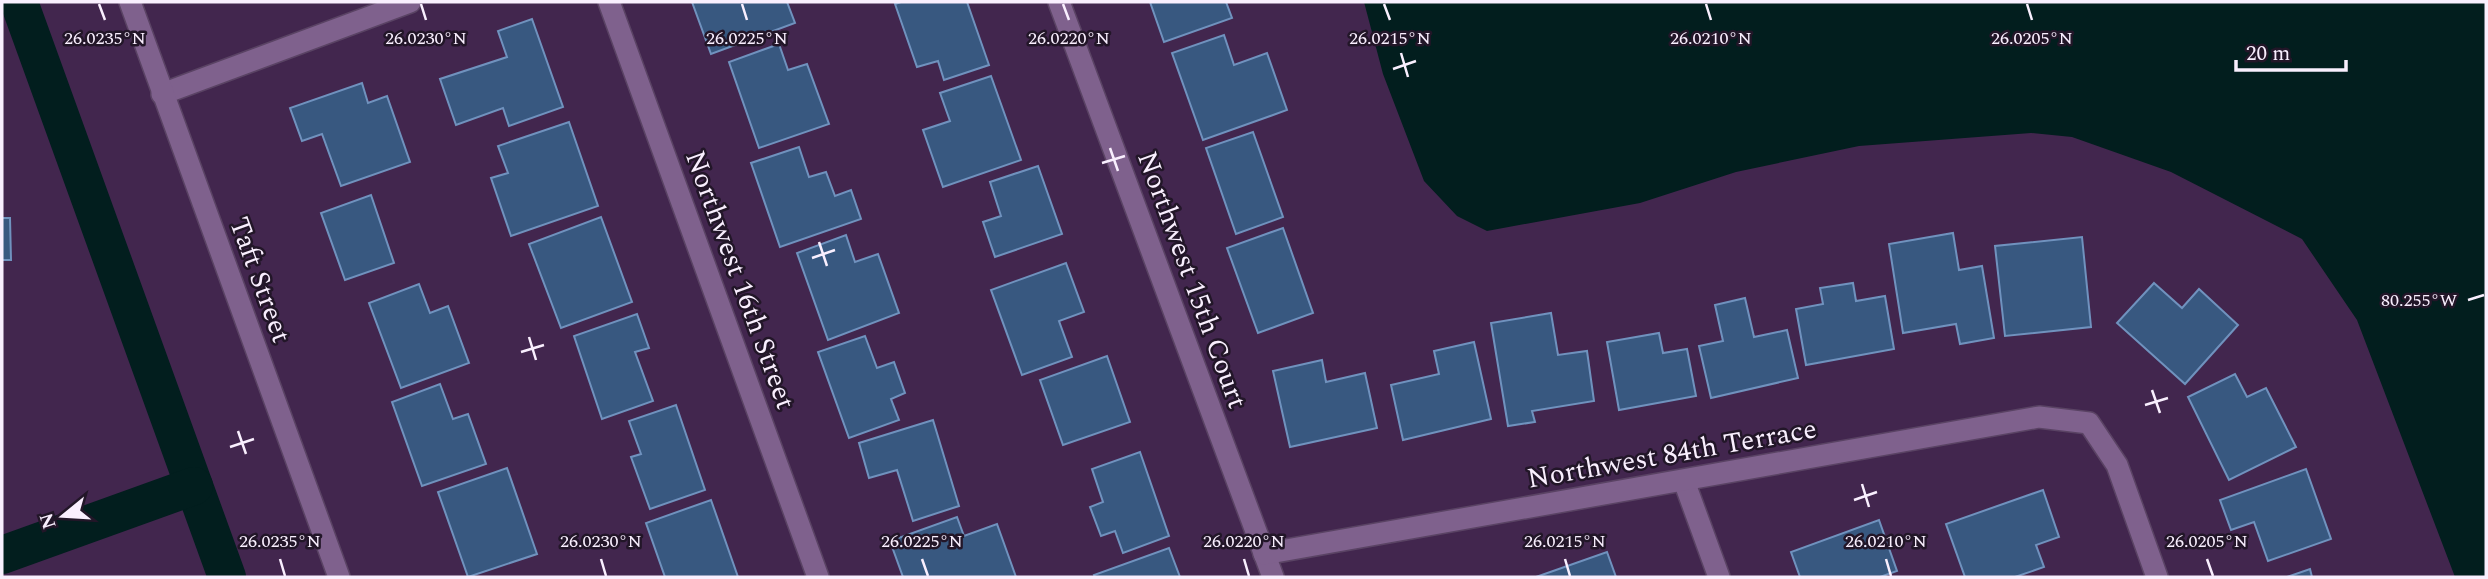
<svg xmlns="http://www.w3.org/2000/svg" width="2488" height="579" font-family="Spectral,serif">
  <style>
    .water { fill: #021e1e }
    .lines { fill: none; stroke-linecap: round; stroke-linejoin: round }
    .canal { stroke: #021e1e; stroke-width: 38 }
    .building { fill: #385880; stroke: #7092be; stroke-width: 2 }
    .street-casing { stroke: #5a4364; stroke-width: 24 }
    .secondary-casing { stroke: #5a4364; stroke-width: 24 }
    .street { stroke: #7f618d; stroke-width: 21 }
    .secondary { stroke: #7f618d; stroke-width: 21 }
    .ticks { fill: none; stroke: #f9effe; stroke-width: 2.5 }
    .labels { text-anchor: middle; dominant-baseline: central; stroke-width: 5; stroke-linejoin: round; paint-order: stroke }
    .street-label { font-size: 28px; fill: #f9effe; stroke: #221628 }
    .ticks-label { font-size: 18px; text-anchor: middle; fill: #f9effe; stroke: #221628; stroke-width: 5; stroke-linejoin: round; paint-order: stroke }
  </style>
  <rect width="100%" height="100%" fill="#42264e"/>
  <path class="water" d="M 1364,2 L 2486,2 L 2486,577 L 2455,577 L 2357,320 L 2302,239 L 2171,172 L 2072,137 L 2031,133 L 1859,146 L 1736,172 L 1640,203 L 1487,231 L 1457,216 L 1424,181 L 1383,74 Z"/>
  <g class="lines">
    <g class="canal">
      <path d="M 19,2 L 227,577"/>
      <path d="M 2,555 L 194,486"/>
    </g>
  </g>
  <g class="building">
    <path d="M 692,2 L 787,2 L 795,23 L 711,54 Z"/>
    <path d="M 901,2 L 967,2 L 989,65 L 944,80 L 938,61 L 917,67 L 895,4 Z"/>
    <path d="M 1150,2 L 1226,2 L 1232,18 L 1164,42 Z"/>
    <path d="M 532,19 L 563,107 L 509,126 L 503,108 L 456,125 L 440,79 L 507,57 L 498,31 Z"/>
    <path d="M 1224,35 L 1234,65 L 1267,53 L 1287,110 L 1203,140 L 1172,53 Z"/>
    <path d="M 779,44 L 788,70 L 807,64 L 829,124 L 759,148 L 729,62 Z"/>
    <path d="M 991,76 L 1021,160 L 943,187 L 923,130 L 950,121 L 940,93 Z"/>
    <path d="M 362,83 L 368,103 L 387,96 L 410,162 L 341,186 L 322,134 L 302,141 L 290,108 Z"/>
    <path d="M 569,122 L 598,206 L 511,236 L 491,178 L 508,173 L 498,146 Z"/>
    <path d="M 1253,132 L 1283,217 L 1236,234 L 1206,148 Z"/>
    <path d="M 799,147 L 809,177 L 826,172 L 835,196 L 851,190 L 861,219 L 780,247 L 751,163 Z"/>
    <path d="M 1038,166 L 1062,234 L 995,257 L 983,222 L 1001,216 L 990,182 Z"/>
    <path d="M 371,195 L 394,263 L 345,280 L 321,213 Z"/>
    <path d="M 601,217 L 632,302 L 561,328 L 529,244 Z"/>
    <path d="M 2,218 L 10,218 L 11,260 L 2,260 Z"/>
    <path d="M 1283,228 L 1313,313 L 1258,333 L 1227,248 Z"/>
    <path d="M 1953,233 L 1959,270 L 1982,266 L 1994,338 L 1960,344 L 1956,324 L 1903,333 L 1889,244 Z"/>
    <path d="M 846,235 L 855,262 L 878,254 L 899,313 L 828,340 L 797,253 Z"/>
    <path d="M 2082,237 L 2091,327 L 2005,336 L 1995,246 Z"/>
    <path d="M 1066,263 L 1084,312 L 1059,321 L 1072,357 L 1022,375 L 991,290 Z"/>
    <path d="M 1853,283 L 1856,301 L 1885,296 L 1894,349 L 1806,365 L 1796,309 L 1823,304 L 1820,288 Z"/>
    <path d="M 2154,283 L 2182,308 L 2199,289 L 2238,325 L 2185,384 L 2117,323 Z"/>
    <path d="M 419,284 L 430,313 L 448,306 L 469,363 L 401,388 L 369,303 Z"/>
    <path d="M 1745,298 L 1754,337 L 1787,330 L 1798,378 L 1711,398 L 1699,346 L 1723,341 L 1715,305 Z"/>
    <path d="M 1551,313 L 1558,355 L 1587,351 L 1594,401 L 1532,411 L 1535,422 L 1508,426 L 1491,323 Z"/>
    <path d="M 637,314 L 649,348 L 635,352 L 653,401 L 602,419 L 574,336 Z"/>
    <path d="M 1659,333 L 1663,353 L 1687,349 L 1696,396 L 1619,410 L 1607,342 Z"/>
    <path d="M 865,336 L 877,368 L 894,362 L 905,393 L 891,399 L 899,420 L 849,438 L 818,352 Z"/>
    <path d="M 1474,342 L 1491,419 L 1403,440 L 1391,385 L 1439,374 L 1434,351 Z"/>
    <path d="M 1107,356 L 1130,422 L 1063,445 L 1040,380 Z"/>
    <path d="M 1322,360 L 1326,382 L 1365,373 L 1377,428 L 1290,447 L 1273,371 Z"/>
    <path d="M 2235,374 L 2247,397 L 2266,388 L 2296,447 L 2229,480 L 2188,397 Z"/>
    <path d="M 440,384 L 453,419 L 468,414 L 486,464 L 422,486 L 392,402 Z"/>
    <path d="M 676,405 L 705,490 L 650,509 L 631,457 L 641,454 L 629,421 Z"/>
    <path d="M 933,420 L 959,506 L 913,521 L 897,470 L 869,478 L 859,443 Z"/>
    <path d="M 1140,452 L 1169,536 L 1123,553 L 1115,531 L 1101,536 L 1090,507 L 1103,502 L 1092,469 Z"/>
    <path d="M 507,468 L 537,554 L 468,577 L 438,492 Z"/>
    <path d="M 2306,469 L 2331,539 L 2268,561 L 2254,522 L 2231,530 L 2220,500 Z"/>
    <path d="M 2043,490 L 2059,537 L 2036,545 L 2044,567 L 2015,577 L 1965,577 L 1946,524 Z"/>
    <path d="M 711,500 L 738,577 L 665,577 L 646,523 Z"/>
    <path d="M 957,517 L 964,536 L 997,524 L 1016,577 L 903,577 L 890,541 Z"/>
    <path d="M 1879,520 L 1897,571 L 1880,577 L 1800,577 L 1791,552 Z"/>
    <path d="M 1169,548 L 1180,577 L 1095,577 L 1094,575 Z"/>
    <path d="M 1607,552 L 1616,577 L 1536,577 Z"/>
    <path d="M 2310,569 L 2312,577 L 2287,577 Z"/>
  </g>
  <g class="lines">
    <defs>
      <g id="street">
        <path d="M 609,2 L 818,577"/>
        <path d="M 1059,2 L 1273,577"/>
        <path d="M 162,94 L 410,2"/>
        <path d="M 1684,481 L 1719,577"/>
        <path d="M 1264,554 L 2039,417 L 2089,423 L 2117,465 L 2157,577"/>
      </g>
      <path id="secondary" d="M 130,2 L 339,577"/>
    </defs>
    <use href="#street" class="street-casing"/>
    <use href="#secondary" class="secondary-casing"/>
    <use href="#street" class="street"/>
    <use href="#secondary" class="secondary"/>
  </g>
  <path class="ticks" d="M 99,4 L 105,20M 421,4 L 426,20M 742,4 L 747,20M 1063,4 L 1069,20M 1384,4 L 1390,20M 1706,4 L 1711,20M 2027,4 L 2032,20M 1401,53 L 1408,77M 1393,69 L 1416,61M 1110,148 L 1118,171M 1102,163 L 1125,156M 819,242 L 827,266M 812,258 L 835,250M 2468,300 L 2484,295M 529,337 L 536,360M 521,352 L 544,345M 2152,390 L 2160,413M 2145,405 L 2168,398M 238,431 L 246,454M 230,447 L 254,439M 1862,484 L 1869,507M 1854,500 L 1877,492M 280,559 L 285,576M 601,559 L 606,576M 922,559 L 928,576M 1244,559 L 1249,576M 1565,559 L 1570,576M 1886,559 L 1891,576M 2207,559 L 2213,576"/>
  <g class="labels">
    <g class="street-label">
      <text transform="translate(260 280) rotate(70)">Taft Street</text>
      <text transform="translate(740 280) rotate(70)">Northwest 16th Street</text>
      <text transform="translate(1192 280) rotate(70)">Northwest 15th Court</text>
      <text transform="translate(1672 454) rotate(-10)">Northwest 84th Terrace</text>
    </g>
  </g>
  <g class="ticks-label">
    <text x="105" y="44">26.0235°N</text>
    <text x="426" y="44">26.0230°N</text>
    <text x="747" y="44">26.0225°N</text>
    <text x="1069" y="44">26.0220°N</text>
    <text x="1390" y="44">26.0215°N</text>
    <text x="1711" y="44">26.0210°N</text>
    <text x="2032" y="44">26.0205°N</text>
    <text x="2419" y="306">80.255°W</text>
    <text x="280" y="547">26.0235°N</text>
    <text x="601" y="547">26.0230°N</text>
    <text x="922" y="547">26.0225°N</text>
    <text x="1244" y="547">26.0220°N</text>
    <text x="1565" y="547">26.0215°N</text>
    <text x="1886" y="547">26.0210°N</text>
    <text x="2207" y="547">26.0205°N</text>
  </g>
  <rect width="2488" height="579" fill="none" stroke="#f9effe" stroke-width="7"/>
  <g transform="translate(63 516) rotate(252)" stroke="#221628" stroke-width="5" paint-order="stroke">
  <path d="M0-5L12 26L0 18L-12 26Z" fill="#f9effe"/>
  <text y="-10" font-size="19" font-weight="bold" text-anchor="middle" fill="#f9effe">N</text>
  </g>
  <path d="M2236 60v10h110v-10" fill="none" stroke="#f9effe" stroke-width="3.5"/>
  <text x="2246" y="60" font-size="21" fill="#f9effe" stroke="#221628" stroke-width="5" paint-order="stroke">20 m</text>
</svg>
